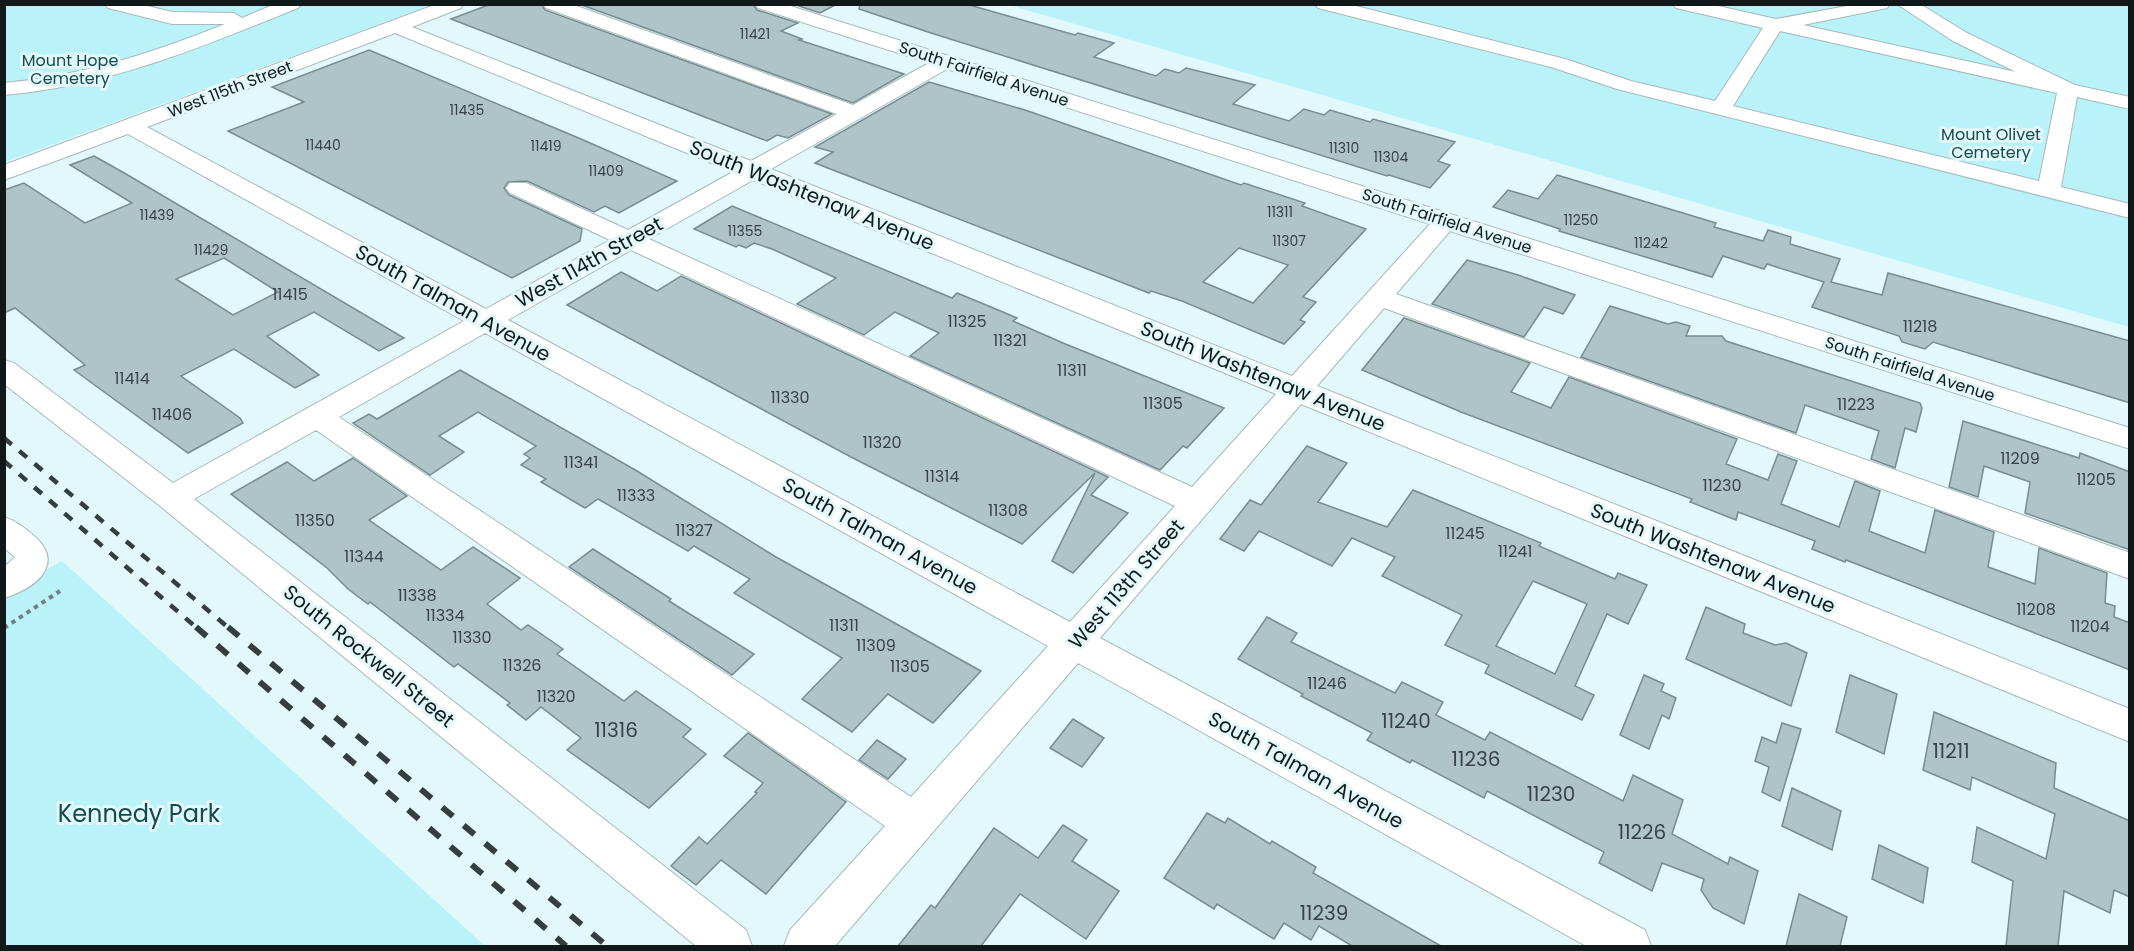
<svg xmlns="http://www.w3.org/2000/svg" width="2134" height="951" font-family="Poppins,sans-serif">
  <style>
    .green { fill: #b9f2f8 }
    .building { fill: #afc4c7; stroke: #788c8e; stroke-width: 1.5; fill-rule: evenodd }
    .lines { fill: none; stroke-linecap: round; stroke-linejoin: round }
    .minor-casing { stroke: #a5babc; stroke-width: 2 }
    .path { stroke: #738183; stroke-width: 4; stroke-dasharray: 4.5 4.5; stroke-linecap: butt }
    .minor { fill: #fff; fill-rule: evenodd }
    .rail-far1 { stroke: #343e3f; stroke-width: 4.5; stroke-dasharray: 10 10; stroke-linecap: butt }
    .rail { stroke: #343e3f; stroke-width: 6; stroke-dasharray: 14 14; stroke-linecap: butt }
    .labels { text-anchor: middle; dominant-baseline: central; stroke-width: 6; stroke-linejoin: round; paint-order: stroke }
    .far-number-label { font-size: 14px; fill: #384344 }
    .far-park-label { font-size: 16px; fill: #154a4f; stroke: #e2f8fa }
    .far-street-label { font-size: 16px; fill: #111819; stroke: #e2f8fa }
    .number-label { font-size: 16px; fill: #384344 }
    .street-label { font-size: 20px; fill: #111819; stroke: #e2f8fa }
    .near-number-label { font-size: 20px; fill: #384344 }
    .near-park-label { font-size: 24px; fill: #154a4f; stroke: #e2f8fa }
  </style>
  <rect width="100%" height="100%" fill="#e2f8fa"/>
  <g class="green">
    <path d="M 5,5 L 431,5 L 5,162 Z"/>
    <path d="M 1009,5 L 2129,5 L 2129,327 Z"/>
    <path d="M 62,561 L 485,946 L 5,946 L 4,594 Z"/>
  </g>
  <g class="building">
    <path d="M 491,4 L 541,4 L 545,10 L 832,114 L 788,138 L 777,135 L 767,141 L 451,19 Z"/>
    <path d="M 579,4 L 753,4 L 757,10 L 798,23 L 781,31 L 802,39 L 799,40 L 904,74 L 853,103 Z"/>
    <path d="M 793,4 L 837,4 L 820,13 Z"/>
    <path d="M 860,4 L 966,4 L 1075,35 L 1078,33 L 1114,43 L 1094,57 L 1156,76 L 1165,69 L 1179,73 L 1186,68 L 1255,85 L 1233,104 L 1289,121 L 1304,109 L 1324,115 L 1330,110 L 1370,122 L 1373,119 L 1455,142 L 1438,161 L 1450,165 L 1430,188 L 1389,175 L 1387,176 L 931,33 L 859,9 Z"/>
    <path d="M 369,50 L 581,139 L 677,181 L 619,213 L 605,206 L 594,212 L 527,181 L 508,182 L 504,188 L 509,195 L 582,229 L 580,241 L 512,278 L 228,131 L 304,102 L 272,87 Z"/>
    <path d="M 929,82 L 1025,110 L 1241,185 L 1244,183 L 1305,203 L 1302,206 L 1366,229 L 1303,297 L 1316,302 L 1300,320 L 1305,322 L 1284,344 L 1182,301 L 1151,291 L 1149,293 L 815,163 L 833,152 L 815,147 ZM 1239,248 L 1288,265 L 1253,303 L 1203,282 Z"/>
    <path d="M 94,156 L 126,174 L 404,338 L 379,351 L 314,312 L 267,336 L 319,375 L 295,388 L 234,349 L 181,376 L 240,418 L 243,423 L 188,453 L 74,370 L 85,365 L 15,308 L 4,313 L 4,190 L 24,183 L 85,223 L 132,203 L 70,165 ZM 224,258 L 278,292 L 233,315 L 176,279 Z"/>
    <path d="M 1557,175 L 1716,223 L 1714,227 L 1763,241 L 1768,230 L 1791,237 L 1790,244 L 1840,259 L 1831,282 L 1882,295 L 1888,273 L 2130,341 L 2130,403 L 1933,342 L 1925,349 L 1902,342 L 1899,336 L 1812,307 L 1824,282 L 1767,264 L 1764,269 L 1723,256 L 1712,277 L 1559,231 L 1560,229 L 1493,207 L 1508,190 L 1538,199 Z"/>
    <path d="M 732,206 L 952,298 L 957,293 L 991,307 L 1017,318 L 1013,321 L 1063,343 L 1224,408 L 1187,448 L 1183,446 L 1160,470 L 910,356 L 939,333 L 895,312 L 864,335 L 797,304 L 836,278 L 772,249 L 754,243 L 746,248 L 739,245 L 736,247 L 694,229 Z"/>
    <path d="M 1467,260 L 1518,275 L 1575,295 L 1563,314 L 1544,307 L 1524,337 L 1432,304 Z"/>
    <path d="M 621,272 L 657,291 L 681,276 L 1108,477 L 1091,495 L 1128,513 L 1073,573 L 1052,561 L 1095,473 L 1022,544 L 851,457 L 567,305 Z"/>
    <path d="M 1610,306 L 1668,324 L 1676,322 L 1690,326 L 1686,336 L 1722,336 L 1726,341 L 1920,403 L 1922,408 L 1916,432 L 1905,428 L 1895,468 L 1871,459 L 1879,431 L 1805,405 L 1796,433 L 1581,357 Z"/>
    <path d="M 1404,318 L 1530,363 L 1511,392 L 1551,408 L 1569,377 L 1737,439 L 1726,464 L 1768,480 L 1778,454 L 1797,461 L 1781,504 L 1839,527 L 1855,481 L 1880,491 L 1869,531 L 1925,553 L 1935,510 L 1994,532 L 1988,567 L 2035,584 L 2039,548 L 2107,573 L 2105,603 L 2115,606 L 2114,617 L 2130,623 L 2130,670 L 1846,560 L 1845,562 L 1812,549 L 1815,541 L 1738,512 L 1736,520 L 1690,502 L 1692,499 L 1461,412 L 1362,370 Z"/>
    <path d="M 460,370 L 637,471 L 776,557 L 981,671 L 933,723 L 888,694 L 852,732 L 802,699 L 842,658 L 734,593 L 750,579 L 694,546 L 688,551 L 598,499 L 585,508 L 541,482 L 546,479 L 521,465 L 530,458 L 524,454 L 536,446 L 478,412 L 439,436 L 464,452 L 430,475 L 353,423 L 369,414 L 377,419 Z"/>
    <path d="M 1963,421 L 2079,458 L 2080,453 L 2130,472 L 2130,550 L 2025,513 L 2030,482 L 1984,466 L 1978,497 L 1949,487 Z"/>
    <path d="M 1307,446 L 1347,463 L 1318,502 L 1387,527 L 1413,490 L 1541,543 L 1539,546 L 1615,579 L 1618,573 L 1647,585 L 1628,624 L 1607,614 L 1575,686 L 1594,695 L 1582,720 L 1485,673 L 1489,665 L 1445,645 L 1462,615 L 1382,576 L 1395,557 L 1352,538 L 1332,566 L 1259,531 L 1244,551 L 1220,539 L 1250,500 L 1261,505 ZM 1533,581 L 1587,604 L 1555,674 L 1496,646 Z"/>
    <path d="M 353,458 L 407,496 L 369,520 L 441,570 L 473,547 L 520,578 L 487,604 L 521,630 L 528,625 L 563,649 L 557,654 L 624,701 L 636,691 L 691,729 L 683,737 L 706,754 L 649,808 L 567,750 L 581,738 L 541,707 L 526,720 L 507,705 L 510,703 L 458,664 L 454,667 L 370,602 L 368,604 L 348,589 L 327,568 L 231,494 L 287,462 L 314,481 Z"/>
    <path d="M 593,549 L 671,599 L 669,601 L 754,654 L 732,675 L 569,567 Z"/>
    <path d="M 1706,607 L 1745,624 L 1743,633 L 1775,645 L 1786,643 L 1807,653 L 1791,706 L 1686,659 Z"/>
    <path d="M 1267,617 L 1297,633 L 1291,642 L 1395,693 L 1402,682 L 1443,702 L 1436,715 L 1485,740 L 1490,732 L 1623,801 L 1633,775 L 1683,800 L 1672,834 L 1728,864 L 1730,857 L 1758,871 L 1744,924 L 1713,908 L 1701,890 L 1704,879 L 1662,863 L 1652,891 L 1599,863 L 1604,852 L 1487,791 L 1484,798 L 1412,760 L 1410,763 L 1367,740 L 1372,733 L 1301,696 L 1303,694 L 1238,659 Z"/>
    <path d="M 1644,675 L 1664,684 L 1661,691 L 1676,698 L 1669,719 L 1662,715 L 1649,749 L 1620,735 Z"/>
    <path d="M 1850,675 L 1897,694 L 1884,754 L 1836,732 Z"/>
    <path d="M 1934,712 L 2056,763 L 2054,788 L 2130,821 L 2130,897 L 2114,890 L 2110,913 L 2064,891 L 2058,946 L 2006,946 L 2013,881 L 1972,862 L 1977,827 L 2046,859 L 2055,814 L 1972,777 L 1970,790 L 1923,770 Z"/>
    <path d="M 1073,719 L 1104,738 L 1082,767 L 1050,748 Z"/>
    <path d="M 1782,723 L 1801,729 L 1780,801 L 1762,792 L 1769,767 L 1755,761 L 1762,737 L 1776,743 Z"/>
    <path d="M 748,733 L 846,802 L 766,894 L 721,860 L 696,885 L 671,866 L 699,837 L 707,844 L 757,793 L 755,792 L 763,783 L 724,756 Z"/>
    <path d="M 877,740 L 906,759 L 888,779 L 859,760 Z"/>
    <path d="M 1792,788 L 1841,811 L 1832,850 L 1782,826 Z"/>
    <path d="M 1207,813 L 1225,823 L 1228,818 L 1270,844 L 1272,841 L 1316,867 L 1313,873 L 1441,946 L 1352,946 L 1319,926 L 1311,940 L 1284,923 L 1274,939 L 1217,904 L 1214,909 L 1164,878 Z"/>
    <path d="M 1063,825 L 1087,840 L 1072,861 L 1119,891 L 1086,939 L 1020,894 L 981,946 L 898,946 L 931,905 L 935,908 L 994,828 L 1038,858 Z"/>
    <path d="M 1879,845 L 1928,868 L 1923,903 L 1872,879 Z"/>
    <path d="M 1799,894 L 1847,917 L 1840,946 L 1786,946 Z"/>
  </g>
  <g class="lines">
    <defs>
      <g id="minor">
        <path d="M 105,4 L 139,4 L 172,12 L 234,13 L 242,18 L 275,4 L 301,4 L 298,8 C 202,47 109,86 4,95 L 4,83 C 82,76 153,53 225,24 L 172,24 L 108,8 Z"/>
        <path d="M 437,4 L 464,4 L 461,8 L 412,27 L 751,161 L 837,114 L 546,8 L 543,4 L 571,4 L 853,105 L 929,63 L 758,8 L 755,4 L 784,4 L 2130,428 L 2130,449 L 1450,231 L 1396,294 L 2130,553 L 2130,579 L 1384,308 L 1317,386 L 2130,709 L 2130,742 L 1301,404 L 1100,638 L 1645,930 L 1651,946 L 1586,946 L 1078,663 L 835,946 L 784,946 L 790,930 L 885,826 L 316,430 L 194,499 L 746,930 L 752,946 L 696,946 L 160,506 L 4,384 L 4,360 L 14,363 L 173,483 L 464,321 L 128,134 L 4,180 L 4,165 ZM 395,33 L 733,172 L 628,230 L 526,183 L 510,183 L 506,188 L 510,193 L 610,240 L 486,309 L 147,127 ZM 947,69 L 1430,224 L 1292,376 L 771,169 ZM 753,180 L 1276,394 L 1192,487 L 649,239 ZM 631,250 L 1175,506 L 1070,622 L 508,320 ZM 485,333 L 1048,646 L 911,797 L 339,417 Z"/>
        <path d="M 1315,4 L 1348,4 L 1565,59 L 1631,81 L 1715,101 L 1763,28 L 1676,8 L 1673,4 L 1709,4 L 1776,19 L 1858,4 L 1890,4 L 1887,8 L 1803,25 L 2016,72 L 1953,41 L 1897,4 L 1920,4 L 1967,33 L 2075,85 L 2130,97 L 2130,109 L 2077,97 L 2061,187 L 2130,204 L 2130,218 L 1617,89 L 1551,67 L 1318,8 ZM 1780,31 L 2057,93 L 2039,181 L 1733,106 Z"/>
        <path d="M 4,517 C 16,521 23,527 32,534 C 67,563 37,588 4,598 L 4,567 L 15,557 L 4,548 Z"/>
      </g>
    </defs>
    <use href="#minor" class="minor-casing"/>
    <path class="path" d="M 4,628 L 60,591"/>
    <use href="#minor" class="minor"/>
    <g class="rail-far1">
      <path d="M 4,438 L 230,629"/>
      <path d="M 4,461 L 198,629"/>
    </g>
    <g class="rail">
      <path d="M 196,627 L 566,946"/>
      <path d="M 228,627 L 607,946"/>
    </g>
  </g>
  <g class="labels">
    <g class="far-number-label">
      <text x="755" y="34">11421</text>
      <text x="467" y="110">11435</text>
      <text x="323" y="145">11440</text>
      <text x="546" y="146">11419</text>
      <text x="1344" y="148">11310</text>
      <text x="1391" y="157">11304</text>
      <text x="606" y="171">11409</text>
      <text x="1280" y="212">11311</text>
      <text x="157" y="215">11439</text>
      <text x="1581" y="220">11250</text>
      <text x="745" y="231">11355</text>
      <text x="1289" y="241">11307</text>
      <text x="1651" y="243">11242</text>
      <text x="211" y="250">11429</text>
    </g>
    <g class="far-park-label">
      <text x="70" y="60">Mount Hope<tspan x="70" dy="18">Cemetery</tspan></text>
      <text x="1991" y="134">Mount Olivet<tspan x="1991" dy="18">Cemetery</tspan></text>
    </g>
    <g class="far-street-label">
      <text transform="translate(984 74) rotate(18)">South Fairfield Avenue</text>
      <text transform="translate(230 89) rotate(-21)">West 115th Street</text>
      <text transform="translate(1447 221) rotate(18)">South Fairfield Avenue</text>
      <text transform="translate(1910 369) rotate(18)">South Fairfield Avenue</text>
    </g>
    <g class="number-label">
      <text x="290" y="294">11415</text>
      <text x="967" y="321">11325</text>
      <text x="1920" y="326">11218</text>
      <text x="1010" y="340">11321</text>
      <text x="1072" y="370">11311</text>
      <text x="132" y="378">11414</text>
      <text x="790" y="397">11330</text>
      <text x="1163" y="403">11305</text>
      <text x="1856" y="404">11223</text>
      <text x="172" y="414">11406</text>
      <text x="882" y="442">11320</text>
      <text x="2020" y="458">11209</text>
      <text x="581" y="462">11341</text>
      <text x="942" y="476">11314</text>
      <text x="2096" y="479">11205</text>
      <text x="1722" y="485">11230</text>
      <text x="636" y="495">11333</text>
      <text x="1008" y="510">11308</text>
      <text x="315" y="520">11350</text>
      <text x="694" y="530">11327</text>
      <text x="1465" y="533">11245</text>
      <text x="1515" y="551">11241</text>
      <text x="364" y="556">11344</text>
      <text x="417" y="595">11338</text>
      <text x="2036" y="609">11208</text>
      <text x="445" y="615">11334</text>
      <text x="844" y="625">11311</text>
      <text x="2090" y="626">11204</text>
      <text x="472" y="637">11330</text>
      <text x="876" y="645">11309</text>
      <text x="522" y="665">11326</text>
      <text x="910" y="666">11305</text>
      <text x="1327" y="683">11246</text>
      <text x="556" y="696">11320</text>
    </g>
    <g class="street-label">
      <text transform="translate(812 195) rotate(22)">South Washtenaw Avenue</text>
      <text transform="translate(589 262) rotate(-29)">West 114th Street</text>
      <text transform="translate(453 303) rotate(29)">South Talman Avenue</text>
      <text transform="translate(1263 376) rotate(22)">South Washtenaw Avenue</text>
      <text transform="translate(880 536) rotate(29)">South Talman Avenue</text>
      <text transform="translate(1713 558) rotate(22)">South Washtenaw Avenue</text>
      <text transform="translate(1126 584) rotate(-49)">West 113th Street</text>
      <text transform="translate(369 656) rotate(39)">South Rockwell Street</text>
      <text transform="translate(1306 770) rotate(29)">South Talman Avenue</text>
    </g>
    <g class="near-number-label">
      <text x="1406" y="721">11240</text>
      <text x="616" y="730">11316</text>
      <text x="1951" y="751">11211</text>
      <text x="1476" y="759">11236</text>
      <text x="1551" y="794">11230</text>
      <text x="1642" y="832">11226</text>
      <text x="1324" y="913">11239</text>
    </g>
    <g class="near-park-label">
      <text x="139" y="813">Kennedy Park</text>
    </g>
  </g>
  <rect width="2134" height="951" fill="none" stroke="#111819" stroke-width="12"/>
</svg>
